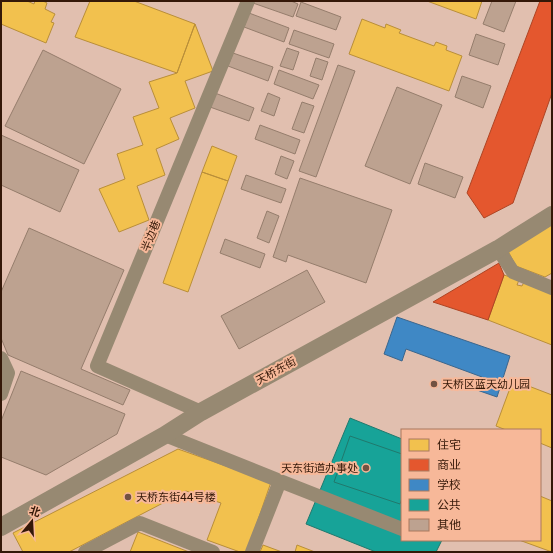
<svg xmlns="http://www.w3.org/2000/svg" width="553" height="553" viewBox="0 0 553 553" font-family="Rubik,'Noto Sans SC',sans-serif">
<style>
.homes{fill:#f2c14e;stroke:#b98e39}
.shops{fill:#e4572e;stroke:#af4423}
.schools{fill:#3f88c5;stroke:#3c668c}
.public{fill:#17a398;stroke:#20796d}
.building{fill:#bda290;stroke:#957d6c}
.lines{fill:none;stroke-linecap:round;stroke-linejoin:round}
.minor{stroke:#978972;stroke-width:14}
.tertiary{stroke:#978972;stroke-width:18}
.poi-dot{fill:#715242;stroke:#f7b899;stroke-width:1.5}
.labels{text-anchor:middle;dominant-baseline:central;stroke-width:4;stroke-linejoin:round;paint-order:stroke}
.street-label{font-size:11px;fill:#341808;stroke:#f7b899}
.poi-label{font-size:11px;fill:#341808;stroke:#f7b899;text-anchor:start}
</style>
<rect width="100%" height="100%" fill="#e1bfaf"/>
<!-- homes -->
<path class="homes" d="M1,1h26l7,3 1,-3h8l4,2 -2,6 10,5 -4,8 3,1 -8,20 -45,-19z
M90,1h44l61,23 -18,49 -102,-36z
M427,1h55l-6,18z
M362,19l23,9 1,-4 15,6 -2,3 35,13 2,-4 11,4 -1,4 16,6 -13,35 -100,-37z
M195,24l18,47 -28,10 10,27 -25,10 9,21 -23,10 9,26 -28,11 12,34 -30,12 -20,-43 26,-10 -8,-25 26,-9 -10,-28 26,-9 -10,-26 28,-9z
M212,146l25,10 -9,25 -26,-9z
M202,172l26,9 -40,111 -25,-9z
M552,224v49l-7,4 -29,-11 -8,-15z
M504,275l15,5 -2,5 5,1 2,-4 28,11v52l-64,-25z
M513,380l39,15v53l-12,-5v-13h-34l-10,-4z
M178,449l93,33 -24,70h-7l-33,-12 14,-37 -35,-12 -117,61h-46l-10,-19z
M540,496l12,5v51l-33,-12h21z
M138,532l51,20h-59z
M263,545l19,7h-22z
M297,545l18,7h-20z"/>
<!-- shops -->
<path class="shops" d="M540,1h12v92l-39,110 -29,15 -17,-25z
M499,263l5,12 -16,45 -55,-18z"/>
<!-- schools -->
<path class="schools" d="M397,317l113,39 -13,41 -20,-7 5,-13 -76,-28 -4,12 -18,-7z"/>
<!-- public -->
<path class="public" d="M350,418l52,21v101h40l-6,12h-60l-70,-28z
M350,436l52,18v44l-2,6 -66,-22z"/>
<!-- building -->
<path class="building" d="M254,1h37l7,3 -5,13 -40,-14z
M492,1h24l-12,31 -21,-8z
M301,2l40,15 -5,13 -40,-14z
M249,13l40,15 -5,14 -40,-15z
M294,30l40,14 -5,14 -40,-14z
M476,34l29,10 -7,21 -29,-10z
M287,48l12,4 -6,18 -13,-4z
M43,50l78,39 -37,75 -79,-38z
M233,53l40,14 -5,14 -40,-15z
M316,58l12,4 -6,18 -12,-4z
M338,65l17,6 -39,106 -17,-6z
M279,70l40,15 -6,14 -39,-15z
M462,76l29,10 -8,22 -28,-11z
M397,87l45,18 -32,79 -45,-18z
M215,93l39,15 -5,13 -39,-14z
M268,93l12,5 -6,18 -13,-5z
M302,102l12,4 -10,27 -12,-4z
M260,125l40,15 -5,14 -40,-15z
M1,135l78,35 -19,42 -59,-27z
M281,156l13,5 -7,18 -12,-5z
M425,163l38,14 -8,21 -37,-14z
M246,175l40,14 -5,14 -40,-14z
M300,178l92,32 -26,73 -78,-28 -2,7 -13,-5z
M267,211l12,5 -10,27 -12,-5z
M29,228l95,42 -43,99 49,21 -7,15 -115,-50 -7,-17v-46z
M225,239l40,15 -5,14 -40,-15z
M307,270l18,32 -86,47 -18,-33z
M21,371l104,43 -8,20 -71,41 -45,-18v-36z"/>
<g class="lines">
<!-- minor -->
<path class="minor" d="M498,249l15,23 39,16
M1,358l7,15 -7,21
M201,412l-104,-46 151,-365
M165,435l115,46 -28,71
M280,481l122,48
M85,552l55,-29 73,29"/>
<!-- tertiary -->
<path class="tertiary" d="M1,527l164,-92 36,-23 297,-163 54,-34"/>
</g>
<!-- markers -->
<g class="poi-dot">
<circle cx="434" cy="384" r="4"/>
<circle cx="366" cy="468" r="4"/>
<circle cx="128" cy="497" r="4"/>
</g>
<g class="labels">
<!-- street labels -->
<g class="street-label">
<text transform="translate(151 236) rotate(-68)">半边巷</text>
<text transform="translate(276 371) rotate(-29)">天桥东街</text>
</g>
<!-- poi labels -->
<g class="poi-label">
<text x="442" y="384">天桥区蓝天幼儿园</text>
<text x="358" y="468" text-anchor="end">天东街道办事处</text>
<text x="136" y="497">天桥东街44号楼</text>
</g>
</g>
<!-- border -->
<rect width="553" height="553" fill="none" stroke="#341808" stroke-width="4"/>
<!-- legend -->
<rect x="401" y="429" width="140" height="112" fill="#f7b899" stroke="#a9785f"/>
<rect x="409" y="439" width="20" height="12" fill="#f2c14e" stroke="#a9785f"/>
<text x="437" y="449" font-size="12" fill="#341808">住宅</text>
<rect x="409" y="459" width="20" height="12" fill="#e4572e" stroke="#a9785f"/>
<text x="437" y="469" font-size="12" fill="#341808">商业</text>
<rect x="409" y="479" width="20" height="12" fill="#3f88c5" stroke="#a9785f"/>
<text x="437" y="489" font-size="12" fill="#341808">学校</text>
<rect x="409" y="499" width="20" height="12" fill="#17a398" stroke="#a9785f"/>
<text x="437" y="509" font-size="12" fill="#341808">公共</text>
<rect x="409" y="519" width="20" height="12" fill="#bda290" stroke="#a9785f"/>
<text x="437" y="529" font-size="12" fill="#341808">其他</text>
<!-- north arrow -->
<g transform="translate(32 521) rotate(18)" stroke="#f7b899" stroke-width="3" paint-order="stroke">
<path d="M0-3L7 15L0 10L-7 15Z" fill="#341808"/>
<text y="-6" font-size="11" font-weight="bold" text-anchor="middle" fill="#341808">北</text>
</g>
</svg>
